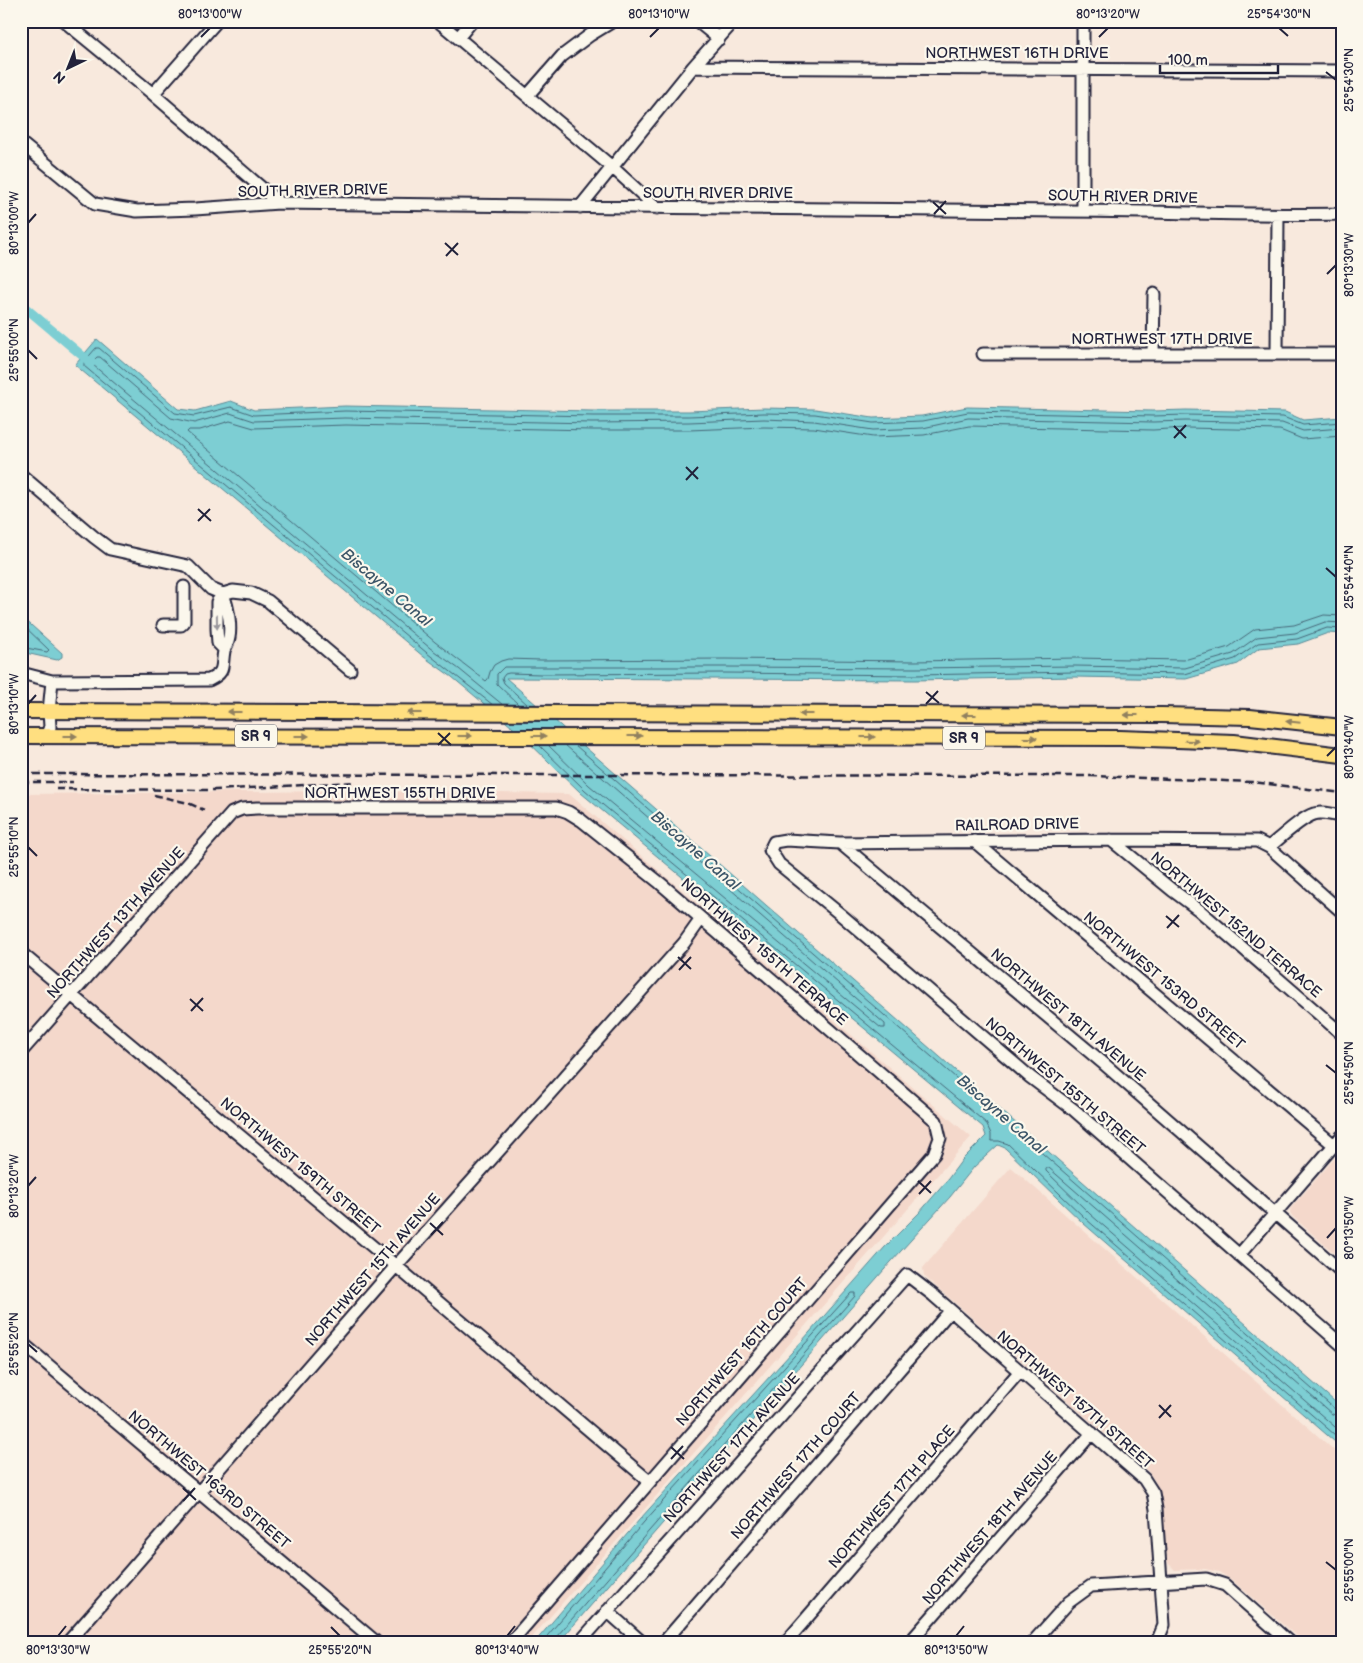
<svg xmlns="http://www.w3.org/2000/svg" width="1363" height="1663" viewBox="0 0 1363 1663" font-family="'Balsamiq Sans',sans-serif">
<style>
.built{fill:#f4d8cb}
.water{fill:#7dced3;stroke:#598996}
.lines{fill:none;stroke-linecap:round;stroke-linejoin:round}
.shore{stroke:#466778;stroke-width:1}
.canal{stroke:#7dced3;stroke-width:9}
.minor-casing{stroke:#22223b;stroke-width:15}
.major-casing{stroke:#22223b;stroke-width:18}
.minor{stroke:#fbf7ec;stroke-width:11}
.major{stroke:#ffdf80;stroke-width:14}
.rail{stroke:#22223b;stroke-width:2.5;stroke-dasharray:8 4;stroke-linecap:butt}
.oneway{fill:#99979c}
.oneway2{fill:#90805e}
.ticks{fill:none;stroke:#22223b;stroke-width:2}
.labels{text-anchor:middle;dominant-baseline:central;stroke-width:4.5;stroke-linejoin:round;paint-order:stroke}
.shield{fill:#fbf7ec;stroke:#636270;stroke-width:1}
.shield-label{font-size:14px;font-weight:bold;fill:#22223b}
.street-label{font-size:15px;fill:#22223b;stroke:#fbf7ec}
.water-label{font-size:16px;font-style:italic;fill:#3d5669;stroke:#fbf7ec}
.neatline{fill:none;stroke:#22223b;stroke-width:2}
.ticks-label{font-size:12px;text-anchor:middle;fill:#22223b}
</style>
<rect width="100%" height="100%" fill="#f8e9dd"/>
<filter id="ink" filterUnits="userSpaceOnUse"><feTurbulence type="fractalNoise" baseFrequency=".02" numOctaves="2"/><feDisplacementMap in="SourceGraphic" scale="10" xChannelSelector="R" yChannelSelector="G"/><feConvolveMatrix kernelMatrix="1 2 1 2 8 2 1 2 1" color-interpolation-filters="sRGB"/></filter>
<g filter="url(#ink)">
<!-- built -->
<path class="built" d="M344,791l225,3 402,343 -443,505h-507v-848z
M1342,1150v110l-50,-44 -2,-4 1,-4z
M1011,1167l331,290v185h-39l-71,-62 -13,-8 -14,-3 -30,1 -7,-7 -8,-71 -5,-11 -7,-10 -224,-195 -1,-8z"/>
<!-- water -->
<path class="water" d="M97,339l81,70 17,2 36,-10 23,9 91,-4 248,5h96l75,-3 51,1 58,9 49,-2 45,-9 186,4 33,-1 99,2 18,8 39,-3v217l-14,-1 -30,11 -39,4 -21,16 -52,15 -111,-2 -160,3 -409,-2 836,730v40l-259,-225 -78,-75 -7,-3 -24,22 -24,30 -59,65 -332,380h-24l105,-123 162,-178 83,-94 34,-34 26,-30 17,-23 24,-24 -3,-9 -402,-334 -63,-61 -66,-55 -28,-20 -349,-292z
M21,616l41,37v4l-5,3 -36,-8z"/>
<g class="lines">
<!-- shore -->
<path class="shore" d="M1342,436l-40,3 -22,-9 -94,-2 -33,2 -184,-4 -45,9 -51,2 -59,-9 -50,-1 -75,3h-97l-246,-5 -92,3 -24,-7 -30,9h-11l-2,2 248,210 51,39 2,-2 2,-7 4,-7 7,-4 7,-2 33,1 184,-1 190,2 160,-3 109,2 45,-13 26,-18 39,-4 30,-10 18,1
M21,623l28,27 -2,2 -26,-5
M493,705l-66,-52 -343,-287v-4l12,-14h3l76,65 19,3 37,-9 23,8 91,-4 248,5h96l75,-3 51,1 58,9 50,-2 45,-9 185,4 33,-1 97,2 20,8 39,-3
M503,705l-44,-36 -29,-21 -337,-283v-4l4,-4h3l71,61 23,5 36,-10 24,8 91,-3 247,5 97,-1 75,-3 50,2 59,9 50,-2 45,-10 185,4 33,-1 96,2 21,8 39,-3
M519,705l-22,-21v-10l7,-7h221l190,1 160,-2 110,2 48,-14 24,-17 38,-4 30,-11 17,1
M528,705l-24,-22 -2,-5 3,-4 4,-1 32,1 184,-1 190,2 160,-3 110,2 50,-15 23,-16 39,-4 30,-11 15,1
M539,745l46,45 401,333 5,11v7h8l9,3 78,75 256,222
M548,745l41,40 292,243h4v-4l-320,-279
M575,745l761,665 6,1
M1342,1417l-10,-3 -283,-246h-3v3l44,43 252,219
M542,1642l102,-120 207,-229h4v3l-298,340 -1,6"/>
<!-- canal -->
<path class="canal" d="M21,304l70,59"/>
<defs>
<path id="minor" d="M64,21l89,73 126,109
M438,21l174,146 45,41
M697,21l22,18
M1083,21v190
M458,38l14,-17
M693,67l649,4
M153,94l64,-73
M528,95l34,-39 28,-21 23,-14
M21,143l74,61 42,7 58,-2 84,-6c262,3 523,6 785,8 93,0 185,5 278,3
M580,207l113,-140 41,-46
M1277,353l1,-138
M983,354h359
M1153,354l1,-60
M21,475l73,62 16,12 78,17 23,23 12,5 10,-3 18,2 17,8 82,69
M223,594l-6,8v27l1,14 6,6
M163,625h18l3,-3v-35
M21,673l31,8 157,-1c17,-8 12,-13 15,-29 0,-2 2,-4 3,-7 6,-13 1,-37 -4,-50
M46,736l4,-9 -1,-16 3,-30
M1111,840l61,50 27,20 143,124
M974,841l360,304
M840,843l263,220 239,209
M1269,847c11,-9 32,-29 45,-33 8,-3 20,1 28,3
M1342,912l-73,-65 -12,-6 -146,-1 -271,3 -54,-3 -12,2 -4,8 9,14 61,50 190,163 44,33 268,235
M21,953l375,313 253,215
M21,1052l211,-239 10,-4 15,-1h299l12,4 13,8 79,63 276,238 4,17 -6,16 -423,488
M1239,1255l103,-119
M21,1342l355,300
M607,1611l35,31
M68,1642l328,-376 288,-323 17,-24
M580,1642l327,-367 26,20 211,184 9,14 3,16 8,116 -7,17
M664,1642l286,-331
M786,1642l234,-271
M910,1642l182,-209
M1033,1642l36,-40 22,-16 115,-7 19,6 64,57"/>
<path id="major" d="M21,711l1141,4 88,2 92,10
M21,736l1099,2 114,4 108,13"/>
</defs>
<!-- minor casing -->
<use href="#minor" class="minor-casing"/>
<!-- major casing -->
<use href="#major" class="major-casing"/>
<!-- minor -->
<use href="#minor" class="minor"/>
<!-- major -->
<use href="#major" class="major"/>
<!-- rail -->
<path class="rail" d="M21,774l1071,2 160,6 90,11
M21,782h52
M56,789l159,1 140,-8
M154,795l34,8 16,7"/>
</g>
<!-- one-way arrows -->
<defs><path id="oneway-solid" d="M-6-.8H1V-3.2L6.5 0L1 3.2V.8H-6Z" transform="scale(1.25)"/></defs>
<use class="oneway" href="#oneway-solid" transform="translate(217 622) rotate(89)"/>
<g class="oneway2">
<use href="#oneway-solid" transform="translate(234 712) rotate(-180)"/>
<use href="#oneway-solid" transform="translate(414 713) rotate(-180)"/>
<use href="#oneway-solid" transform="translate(806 714) rotate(-180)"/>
<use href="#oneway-solid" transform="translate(969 715) rotate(-180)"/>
<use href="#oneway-solid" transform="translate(1131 715) rotate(-180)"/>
<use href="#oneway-solid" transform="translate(1293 722) rotate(-174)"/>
<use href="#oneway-solid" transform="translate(70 736)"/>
<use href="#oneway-solid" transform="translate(302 736)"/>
<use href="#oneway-solid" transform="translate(465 736)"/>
<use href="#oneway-solid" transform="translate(539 736)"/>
<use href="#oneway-solid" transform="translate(635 736)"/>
<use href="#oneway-solid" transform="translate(868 737)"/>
<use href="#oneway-solid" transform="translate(1030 738)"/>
<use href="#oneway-solid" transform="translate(1192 741) rotate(2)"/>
</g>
</g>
<!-- ticks -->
<path class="ticks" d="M1279,28l9,8M201,37l9,-9M650,37l9,-9M1099,37l9,-9M1326,72l10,8M933,202l13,12M934,214l12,-13M28,223l8,-9M445,243l13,12M446,256l12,-13M1327,274l9,-9M28,350l9,9M1174,426l12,12M1174,438l12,-13M686,467l12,12M686,480l12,-13M198,509l13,12M198,521l12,-12M1326,568l10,9M926,692l13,11M28,704l8,-9M926,704l12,-13M438,733l13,12M438,745l12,-12M1327,756l9,-9M28,847l9,9M1166,916l13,11M1167,928l12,-13M678,957l13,12M679,970l12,-13M190,999l13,12M191,1011l12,-13M1326,1065l10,8M918,1181l13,12M28,1186l8,-9M919,1194l12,-13M430,1223l13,12M431,1235l12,-13M1327,1238l9,-10M28,1344l9,8M1159,1405l12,12M1159,1418l12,-13M671,1447l13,12M671,1459l12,-13M183,1488l13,12M183,1501l12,-13M1326,1562l10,8M331,1627l9,9M58,1636l8,-10M507,1636l8,-10M956,1636l8,-10"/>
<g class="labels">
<!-- shield labels -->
<g class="shield">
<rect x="235" y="724.5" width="42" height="23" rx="4"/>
<rect x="943" y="726.5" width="42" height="23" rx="4"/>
</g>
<g class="shield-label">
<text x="256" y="736">SR 9</text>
<text x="964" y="738">SR 9</text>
</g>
<!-- street labels -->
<g class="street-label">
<text x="1017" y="53">NORTHWEST 16TH DRIVE</text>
<text transform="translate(313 191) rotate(-1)">SOUTH RIVER DRIVE</text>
<text x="718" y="193">SOUTH RIVER DRIVE</text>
<text transform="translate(1123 197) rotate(1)">SOUTH RIVER DRIVE</text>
<text x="1162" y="339">NORTHWEST 17TH DRIVE</text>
<text x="400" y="793">NORTHWEST 155TH DRIVE</text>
<text transform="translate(1017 825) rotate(-1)">RAILROAD DRIVE</text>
<text transform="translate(116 923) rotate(-48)">NORTHWEST 13TH AVENUE</text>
<text transform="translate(1236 925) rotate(40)">NORTHWEST 152ND TERRACE</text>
<text transform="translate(764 952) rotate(41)">NORTHWEST 155TH TERRACE</text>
<text transform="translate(1164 981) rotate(40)">NORTHWEST 153RD STREET</text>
<text transform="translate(1068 1015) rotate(40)">NORTHWEST 18TH AVENUE</text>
<text transform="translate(1065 1086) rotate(40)">NORTHWEST 155TH STREET</text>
<text transform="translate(300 1166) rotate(40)">NORTHWEST 159TH STREET</text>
<text transform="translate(373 1270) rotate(-49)">NORTHWEST 15TH AVENUE</text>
<text transform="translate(742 1352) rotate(-49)">NORTHWEST 16TH COURT</text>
<text transform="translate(1075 1400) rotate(41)">NORTHWEST 157TH STREET</text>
<text transform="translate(732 1448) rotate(-48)">NORTHWEST 17TH AVENUE</text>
<text transform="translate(796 1466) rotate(-49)">NORTHWEST 17TH COURT</text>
<text transform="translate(209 1480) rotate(40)">NORTHWEST 163RD STREET</text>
<text transform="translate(892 1497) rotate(-49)">NORTHWEST 17TH PLACE</text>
<text transform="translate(990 1528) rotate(-49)">NORTHWEST 18TH AVENUE</text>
</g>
<!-- water labels -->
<g class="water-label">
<text transform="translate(386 588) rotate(40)">Biscayne Canal</text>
<text transform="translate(695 851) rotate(41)">Biscayne Canal</text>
<text transform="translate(1001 1115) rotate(41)">Biscayne Canal</text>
</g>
</g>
<!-- margin -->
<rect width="1363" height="1663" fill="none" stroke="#fbf7ec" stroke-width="55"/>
<!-- north arrow -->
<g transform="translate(68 68) rotate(223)" stroke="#fbf7ec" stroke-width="4" paint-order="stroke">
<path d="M0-4L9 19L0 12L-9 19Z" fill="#22223b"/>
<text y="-8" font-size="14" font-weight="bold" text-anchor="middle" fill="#22223b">N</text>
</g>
<!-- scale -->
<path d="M1160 65v8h118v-8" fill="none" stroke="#22223b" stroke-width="2.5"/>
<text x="1168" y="65" font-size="15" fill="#22223b" stroke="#fbf7ec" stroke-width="4" paint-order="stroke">100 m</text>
<rect x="28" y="28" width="1308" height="1608" class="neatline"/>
<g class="ticks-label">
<text x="210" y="18">80°13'00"W</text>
<text x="659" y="18">80°13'10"W</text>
<text x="1108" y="18">80°13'20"W</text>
<text x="1279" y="18">25°54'30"N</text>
<text transform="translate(1349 80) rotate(-90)" y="4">25°54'30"N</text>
<text transform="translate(14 223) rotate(-90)" y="4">80°13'00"W</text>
<text transform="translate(1349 265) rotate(-90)" y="4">80°13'30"W</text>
<text transform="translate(14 350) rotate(-90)" y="4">25°55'00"N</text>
<text transform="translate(1349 577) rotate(-90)" y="4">25°54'40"N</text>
<text transform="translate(14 704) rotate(-90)" y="4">80°13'10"W</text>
<text transform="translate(1349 747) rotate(-90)" y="4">80°13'40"W</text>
<text transform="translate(14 847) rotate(-90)" y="4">25°55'10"N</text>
<text transform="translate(1349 1073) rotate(-90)" y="4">25°54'50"N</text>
<text transform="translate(14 1186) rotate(-90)" y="4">80°13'20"W</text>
<text transform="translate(1349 1228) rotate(-90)" y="4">80°13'50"W</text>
<text transform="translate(14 1344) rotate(-90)" y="4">25°55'20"N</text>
<text transform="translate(1349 1570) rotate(-90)" y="4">25°55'00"N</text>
<text x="58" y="1654">80°13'30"W</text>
<text x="340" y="1654">25°55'20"N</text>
<text x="507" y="1654">80°13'40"W</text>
<text x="956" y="1654">80°13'50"W</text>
</g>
</svg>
